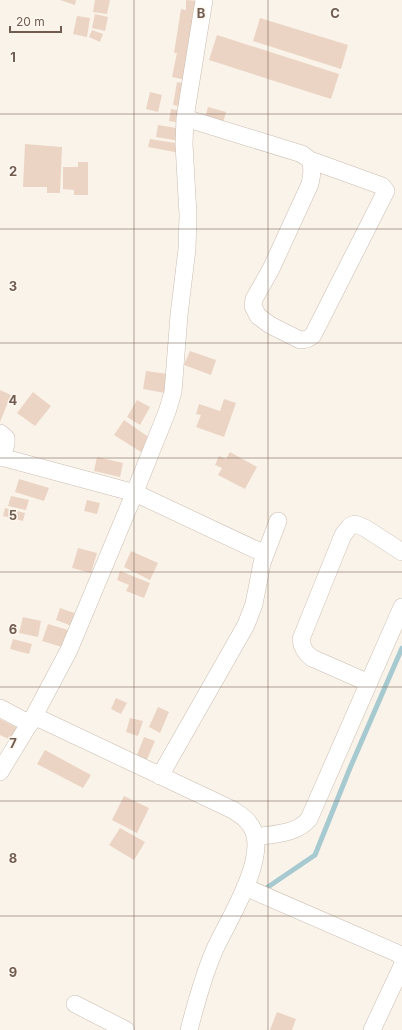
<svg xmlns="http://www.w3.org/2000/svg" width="402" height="1030" viewBox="0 0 402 1030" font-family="Inter,sans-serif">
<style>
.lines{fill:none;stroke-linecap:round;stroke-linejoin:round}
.stream{stroke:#a7cad1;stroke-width:5}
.building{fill:#ecd4c4}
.street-casing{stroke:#cabcb0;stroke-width:18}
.street{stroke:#fff;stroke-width:17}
.grid{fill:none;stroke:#715c50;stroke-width:1;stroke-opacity:0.55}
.grid-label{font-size:13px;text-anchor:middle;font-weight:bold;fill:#715c50;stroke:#fdf7ef;stroke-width:3;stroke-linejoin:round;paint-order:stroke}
</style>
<rect width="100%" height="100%" fill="#faf3e9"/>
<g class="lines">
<!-- stream -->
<path class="stream" d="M262,891l53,-36 35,-87 52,-120"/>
</g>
<!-- building -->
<path class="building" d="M60,0h16l-1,5z
M95,0h15l-3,14 -14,-2z
M186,0l13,1 -13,79 -14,-3 5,-24h-3l7,-44 5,1z
M95,14l13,3 -3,14 -13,-3z
M77,16l13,2 -3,19 -14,-3z
M260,18l88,27 -7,24 -88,-28z
M92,30l11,4 -3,8 -11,-5z
M217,35l122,39 -8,25 -122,-39z
M177,82l11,2 -4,23 -11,-2z
M150,92l12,3 -4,17 -12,-3z
M208,107l18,5 -4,15 -18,-5z
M171,109l12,2 -1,12 -13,-2z
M158,125l24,4 -2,12 -24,-4z
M150,139l32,5 -2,9 -32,-6z
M25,144l37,3 -2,46h-13v-6h-24z
M78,162h10v33h-14v-5l-11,-1v-22h15z
M190,351l26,9 -5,15 -27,-10z
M146,371l22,3 -3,19 -22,-4z
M0,390l11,5 -11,27z
M33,392l18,14 -16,20 -18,-13z
M224,399l12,4 -12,34 -28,-10 5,-12 -5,-1 3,-10 21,7z
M137,400l13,7 -10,18 -13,-8z
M124,420l26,18 -9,14 -27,-17z
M230,452l27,15 -12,22 -27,-14 4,-7 -7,-3 4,-9 7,3z
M97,457l26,6 -3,14 -26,-6z
M19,479l30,9 -5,13 -29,-9z
M11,496l18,4 -3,10 -18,-4z
M87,500l13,3 -3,11 -13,-3z
M5,508l20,5 -2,8 -20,-5z
M78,548l19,5 -6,20 -19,-5z
M131,551l27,12 -8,17 -26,-13z
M120,571l30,12 -6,15 -18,-7 3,-6 -12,-5z
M60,608l17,6 -5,12 -16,-6z
M23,617l18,4 -3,16 -19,-4z
M48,624l20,6 -6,17 -20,-6z
M13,639l19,5 -3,10 -19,-5z
M116,698l11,5 -6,11 -10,-5z
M158,707l11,5 -9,21 -11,-6z
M130,718l13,3 -5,15 -12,-4z
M0,719l20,10 -5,13 -15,-7z
M144,737l11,4 -10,23 -10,-4z
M45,750l46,25 -8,13 -46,-24z
M124,796l25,12 -12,25 -25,-13z
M120,828l25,14 -11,18 -25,-15z
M277,1012l19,7 -4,11h-22z"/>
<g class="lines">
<defs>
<path id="street" d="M185,118l117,36 8,6 72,26 4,5 -73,144c-4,4 -7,5 -13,5l-30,-15 -12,-9 -5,-10 1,-7 17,-30 39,-85c2,-8 3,-16 0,-24
M0,433l6,5c1,7 -2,14 -6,20
M1,457l134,36 130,61
M369,683l-57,-25c-7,-5 -10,-10 -11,-19l42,-104 7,-9 5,-2 10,4 37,24
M0,708l30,16
M0,772l34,-56
M160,776l86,-151 8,-21 8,-41 16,-42
M255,837c18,-3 42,-3 54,-18l93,-212
M245,887l154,67 3,5
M75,1004l51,26
M189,1030c7,-27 14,-53 25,-79 13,-29 51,-87 40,-119 -4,-11 -12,-16 -21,-22l-199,-94 35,-66 61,-146 37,-92 6,-20 6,-77 8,-66 1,-34 -4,-71 1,-26 19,-118
M372,1030l30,-64"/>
</defs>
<!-- street casing -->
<use href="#street" class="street-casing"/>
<!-- street -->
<use href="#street" class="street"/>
</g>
<!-- grid -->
<path class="grid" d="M134,0v1030M268,0v1030M0,114h402M0,229h402M0,343h402M0,458h402M0,572h402M0,687h402M0,801h402M0,916h402"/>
<g class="grid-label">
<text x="201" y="18">B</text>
<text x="335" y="18">C</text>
<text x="13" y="62">1</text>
<text x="13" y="176">2</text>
<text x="13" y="291">3</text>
<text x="13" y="405">4</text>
<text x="13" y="520">5</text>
<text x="13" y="634">6</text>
<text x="13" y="748">7</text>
<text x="13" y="863">8</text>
<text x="13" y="977">9</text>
</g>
<!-- scale -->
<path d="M10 26v6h51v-6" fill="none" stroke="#715c50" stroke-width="2"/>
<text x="16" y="26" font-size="12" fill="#715c50" stroke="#fdf7ef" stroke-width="3" paint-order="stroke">20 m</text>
</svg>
